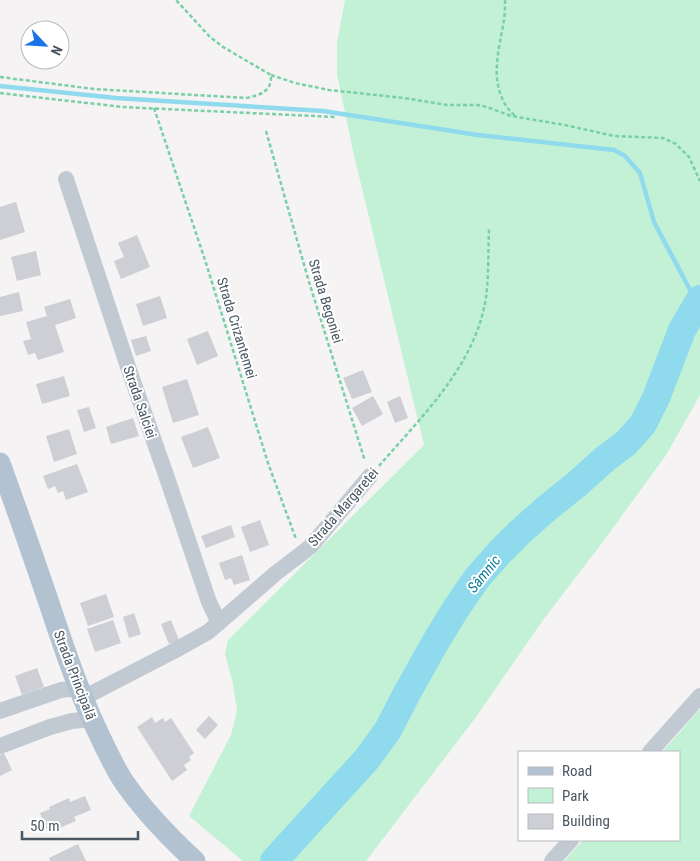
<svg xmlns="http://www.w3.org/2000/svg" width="700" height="861" viewBox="0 0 700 861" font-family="'Roboto Condensed',sans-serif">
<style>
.green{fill:#c3f1d5}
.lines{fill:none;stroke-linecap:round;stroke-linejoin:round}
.stream{stroke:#90daee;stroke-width:4.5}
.river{stroke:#90daee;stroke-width:28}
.building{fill:#cdcfd5}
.path{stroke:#7ad0a6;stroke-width:2.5;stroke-dasharray:4 2.5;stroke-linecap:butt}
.minor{stroke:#c1cad2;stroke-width:16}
.major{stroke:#b3c2d1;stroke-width:21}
.labels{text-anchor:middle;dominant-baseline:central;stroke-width:4;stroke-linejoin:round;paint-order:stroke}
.street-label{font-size:14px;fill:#4a5661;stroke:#fff}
.water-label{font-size:15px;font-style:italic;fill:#0c7c9b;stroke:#fff}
</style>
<rect width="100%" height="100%" fill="#f5f3f3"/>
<!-- green -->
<path class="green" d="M345,0h355v395l-34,60 -61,84 -62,81 -67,97 -110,144h-123l-54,-45 42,-81 6,-25 -4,-26 -8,-30 3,-14 196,-195 -71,-294 -16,-77v-31z
M700,709v152h-136l19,-21h96v-88h-17z"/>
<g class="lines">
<!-- stream -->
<path class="stream" d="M0,86l116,12 207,13 155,24 136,15 11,6 15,17 14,49 43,81"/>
<!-- river -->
<path class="river" d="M274,861l92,-101 22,-30 19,-37 28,-50 20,-33 22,-32 23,-26 20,-20 26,-23 31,-25 29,-26 20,-15 17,-19 13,-26 26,-68 18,-31"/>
</g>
<!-- building -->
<path class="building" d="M16,202l9,30 -25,8v-33z
M137,235l13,32 -29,12 -7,-18 10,-4 -6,-14z
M36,251l5,24 -24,6 -6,-24z
M19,292l4,19 -23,5v-19z
M160,296l7,22 -24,8 -7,-22z
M70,299l6,19 -21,7 9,27 -26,8 -3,-7 -7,2 -5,-14 8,-2 -5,-17 21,-6 -3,-9z
M208,331l10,25 -21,9 -10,-26z
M146,336l5,15 -15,5 -5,-16z
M363,370l9,22 -20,7 -9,-21z
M64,376l6,20 -28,8 -6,-20z
M187,379l12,36 -26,8 -11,-36z
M373,396l10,18 -21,12 -10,-18z
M400,396l8,22 -13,5 -8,-21z
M89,407l7,21 -12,4 -7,-22z
M133,418l6,18 -28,8 -5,-17z
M208,427l12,31 -27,10 -12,-31z
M69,429l8,25 -23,8 -8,-26z
M77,464l11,28 -22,8 -3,-9 -5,2 -3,-7 -7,3 -5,-13z
M260,520l9,25 -19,7 -9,-25z
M231,525l4,12 -29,11 -5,-12z
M242,555l8,25 -16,5 -3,-7 -6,2 -6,-17z
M106,594l8,23 -26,9 -8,-23z
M134,613l7,21 -12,4 -6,-21z
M113,620l8,23 -26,9 -8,-23z
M171,620l8,20 -10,4 -8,-20z
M37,668l7,19 -22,8 -7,-19z
M209,716l9,9 -13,14 -9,-9z
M152,717l3,6 8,-5 2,4 6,-4 23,35 -5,4 2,3 -7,5 3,5 -15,11 -35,-54z
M4,753l8,17 -12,6v-21z
M85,796l6,14 -17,7 2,4 -19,8 -1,-3 -9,4 -7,-17 10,-4 -1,-2 20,-9 1,4z
M78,844l8,17h-36l-1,-3z"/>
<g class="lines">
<!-- path -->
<path class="path" d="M505,0c0,7 0,13 -1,20 -4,25 -13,53 -2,78 3,8 8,13 14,19
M271,75l24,8 34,7 75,8 43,7h30l10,2 24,9 54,9 49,11 49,2 13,6 13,13 11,24
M0,77l94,12 152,9c14,-3 26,-6 25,-23l-48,-28 -13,-10 -34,-37
M0,93l122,14 213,10
M154,108l51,152 63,203 28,76
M266,131l43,151 56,179
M379,466c43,-50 97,-101 107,-169 3,-21 2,-46 3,-68"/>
<!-- minor -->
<path class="minor" d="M66,179l63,191 36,102 44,130 10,21
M83,698l91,-47 34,-19 68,-59 25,-19 10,-8 59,-70
M0,711l61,-21 18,-2
M0,746l50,-19 22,-6 20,-2
M650,752l50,-56
M552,861l19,-21"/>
<!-- major -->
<path class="major" d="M0,463c17,47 33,93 49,140 14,42 28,84 47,125 8,17 16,35 26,51 20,30 46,57 73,82"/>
</g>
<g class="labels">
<!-- street labels -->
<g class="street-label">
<text transform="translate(326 301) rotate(73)">Strada Begoniei</text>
<text transform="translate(237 328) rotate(73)">Strada Crizantemei</text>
<text transform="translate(140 402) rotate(71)">Strada Salciei</text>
<text transform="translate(343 507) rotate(-49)">Strada Margaretei</text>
<text transform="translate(75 675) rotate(69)">Strada Principală</text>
</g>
<!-- water labels -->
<g class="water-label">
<text transform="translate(484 574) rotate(-51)">Sâmnic</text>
</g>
</g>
<!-- legend -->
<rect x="518" y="751" width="162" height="90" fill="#ffffff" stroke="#b7bbc0"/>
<rect x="528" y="767" width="25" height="8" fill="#b3c2d1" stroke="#b7bbc0"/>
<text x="562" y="776" font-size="15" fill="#4a5661">Road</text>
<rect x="528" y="788" width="25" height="15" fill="#c3f1d5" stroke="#b7bbc0"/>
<text x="562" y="801" font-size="15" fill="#4a5661">Park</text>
<rect x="528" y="814" width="25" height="15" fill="#cdcfd5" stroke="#b7bbc0"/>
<text x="562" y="826" font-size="15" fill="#4a5661">Building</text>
<!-- north arrow -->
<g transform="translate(45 45) rotate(115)"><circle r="24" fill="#ffffff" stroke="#b7bbc0"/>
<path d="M0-4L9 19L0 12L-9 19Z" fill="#1a73e8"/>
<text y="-8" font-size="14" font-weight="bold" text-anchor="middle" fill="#4a5661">N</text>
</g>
<!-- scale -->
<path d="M22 831v8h116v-8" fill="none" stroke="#4a5661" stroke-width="2.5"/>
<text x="30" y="831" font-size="15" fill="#4a5661" stroke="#ffffff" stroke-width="4" paint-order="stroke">50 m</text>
</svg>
